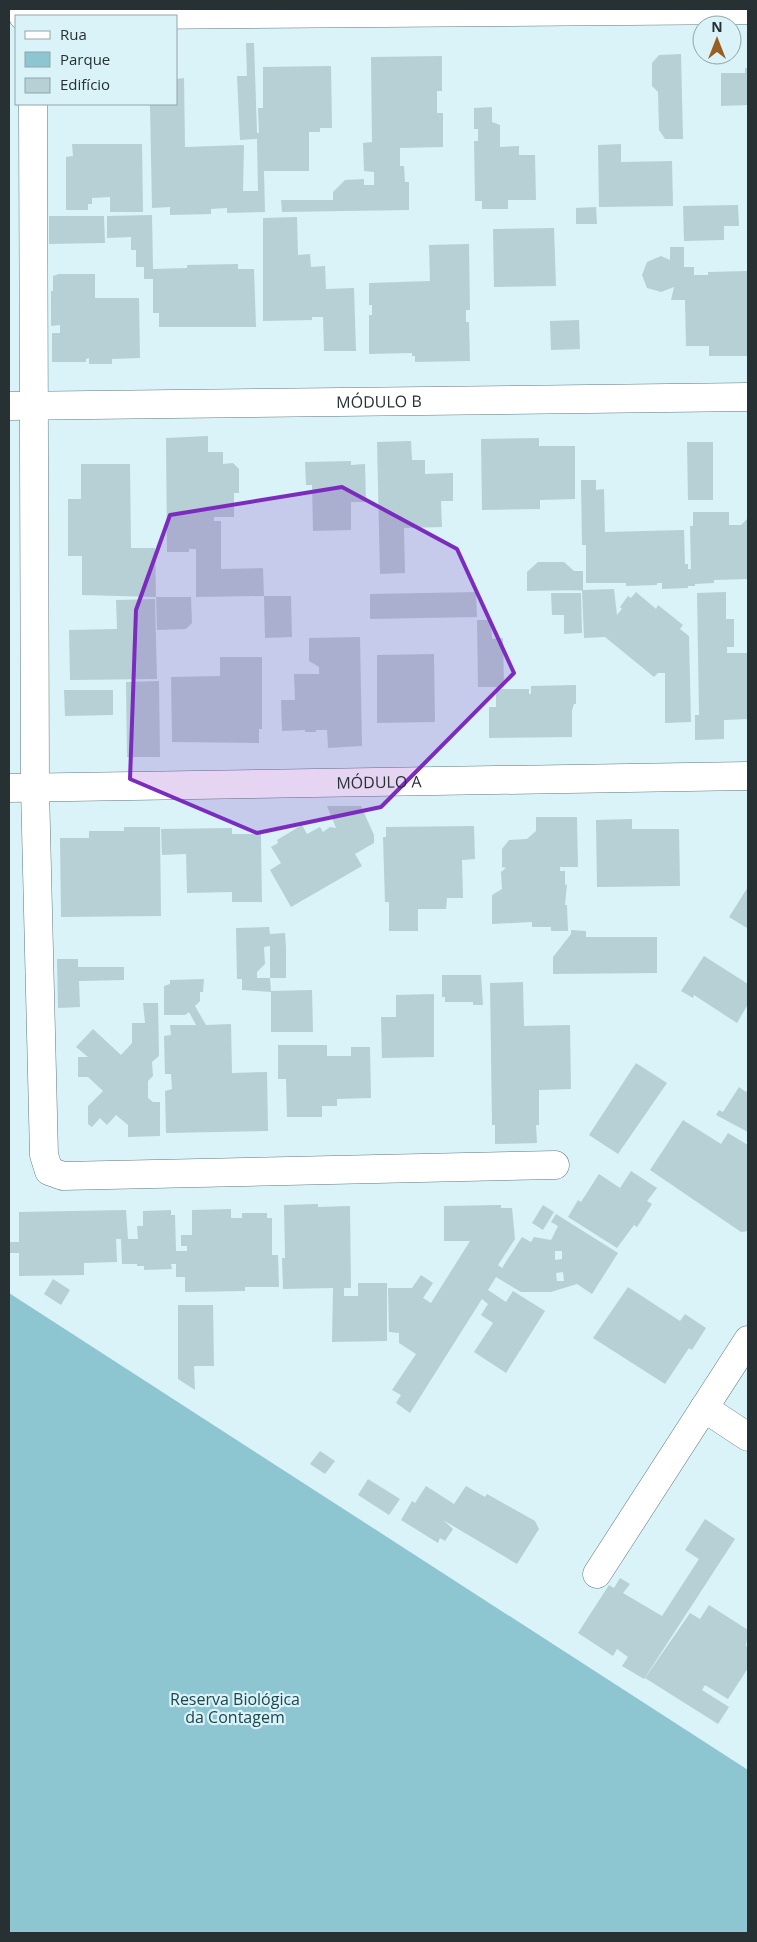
<svg xmlns="http://www.w3.org/2000/svg" width="757" height="1942" viewBox="0 0 757 1942" font-family="'Open Sans',sans-serif">
<style>
.green{fill:#8dc5d0}
.building{fill:#b6d0d5;fill-rule:evenodd}
.lines{fill:none;stroke-linecap:round;stroke-linejoin:round}
.minor-casing{stroke:#62797e;stroke-width:29}
.minor{stroke:#fff;stroke-width:28}
.marked{fill:#7b2cbf;fill-opacity:0.2;stroke:#7b2cbf;stroke-width:4;stroke-linejoin:round}
.labels{text-anchor:middle;dominant-baseline:central;stroke-width:4.5;stroke-linejoin:round;paint-order:stroke}
.street-label{font-size:16px;fill:#273133;stroke:#d9f3f8}
.park-label{font-size:16px;fill:#1e454d;stroke:#d9f3f8}
</style>
<rect width="100%" height="100%" fill="#d9f3f8"/>
<!-- green -->
<path class="green" d="M9,1293l739,477v163h-739z"/>
<!-- building -->
<path class="building" d="M246,43h8l3,90h2l-1,-25h5v-41l68,-1 1,62h-12v4h-11v39h-45l1,41 -38,1v-5l-16,1v5l-41,1v-8l-18,1 -2,-104h26v-25l8,-1 1,69 59,-2 -1,46h15l-1,-52 -17,1 -3,-64h10z
M681,54l2,85h-18l-6,-9 -1,-38 -6,-6v-23l7,-8z
M442,56v35h-5v22h6v34l-43,1v18h4l1,16h4v28l-127,2 -1,-12h52v-8l12,-12 19,-1v6h10v-13l-10,-1 -1,-28 9,-1 -1,-85z
M745,68h3v37l-27,1v-33h24z
M492,107v15l8,3v22l19,-1v9h16l1,45h-28v9h-26v-8h-7l-1,-60h4v-12h-4v-21z
M72,144h70l1,68h-33v-15l-18,1v6h-4v6h-22v-53l7,-1z
M621,144v18l51,-1 1,45 -74,1 -1,-62z
M738,205l1,21h-15v14l-40,1 -1,-35z
M596,207l1,17h-21v-16z
M152,215l1,54 34,-1v-3l51,-1v5h16l2,58h-97v-14h-6v-34h-9v-12h-8v-17h-5v-13l-24,1v-22z
M49,216h55l1,27 -56,1z
M297,217l1,38 12,-1 1,13 14,-1 1,23 28,-1 2,63h-32l-1,-34h-11v3l-49,1v-103z
M554,228l2,58 -62,1 -1,-58z
M469,244l1,66h-4v12h3l1,39 -55,1v-6h-3v-3l-43,1v-39h3v-10h-3v-22l61,-2 -1,-36z
M670,247h14v20h10v8h14v-3l40,-1v85h-39v-10h-23l-1,-46h-14l3,-13 -13,5 -14,-4 -5,-13 5,-13 14,-6 9,4z
M59,274h36v24h44l1,60 -28,1v5h-23v-6l-3,1v3h-34v-29h8v-8l-9,1v-35h2v-15z
M579,320l1,29 -29,1 -1,-29z
M208,436v16h15v12l10,-1 6,6v24h-5v24h-20v4h7v48l42,-1 1,28 -68,1v-48h-7v3h-22l-1,-114z
M539,438v8h36v53l-35,1v9l-58,1 -1,-71z
M411,441l1,19h13v14l28,-1v28h-12l1,26 -38,1 1,45 -25,1 -3,-132z
M687,442h26v58h-25z
M351,461v4l14,-1 1,38h-15v28l-38,1 -1,-46h-6l-1,-23z
M81,464h49l1,84h24l1,49h35l1,26 -6,6 -29,1 -1,-33 -74,-2v-39h-14v-57h13z
M581,480h15v10l8,-1 1,43 79,-2 1,34h3v5h3l-1,-43h3v-14h36v13h12l7,-7v61l-34,1v3l-19,1v2h-7v2l-26,1v-6h-5v2l-31,1v-3h-40v-38h-4z
M538,562h26l10,9h9v19l-56,1v-19z
M614,589l3,26 5,-6 -2,-2 8,-11 3,2 5,-6 20,17 2,-4 25,20 -3,4 9,7 2,86 -26,1v-50h-7l-4,4 -49,-40 -21,1 -2,-48z
M476,592l1,25 -107,2v-25z
M726,592v27h8v28h-7v6h21v66l-24,1v19l-29,1v-25h4l-2,-122z
M551,593h30l1,40 -18,1v-19h-12z
M264,596h27l1,41 -27,1z
M155,599l2,80 -87,1 -1,-50 48,-1 -1,-29z
M477,620h14l1,19 11,-1 1,49h-26z
M360,637l2,109 -34,2 -1,-18h-11v2h-11v-2l-23,1 -1,-31h14l-1,-26h25v-7l-10,-6v-23z
M434,654l1,68 -58,1v-68z
M220,657h42v72h-3v14l-87,-1 -1,-65 49,-1z
M159,681l1,76h-33l-1,-75z
M576,685v19h-2l-2,6v27l-83,1v-31h7v-18h33v5h2v-8z
M64,690h49v25l-48,1z
M327,806h34l13,29v8l-19,11 7,12 -71,41 -21,-37 11,-7 -10,-16 7,-4 -1,-3 25,-15 5,9 13,-7 3,5 7,-5 6,1z
M536,817h41l1,50h-18v4h5v14l2,-1 -2,21h2l1,26h-17v-4h-19v-5l-40,2v-29l10,-6 -1,-17 5,-4 -4,-1v-18l7,-9 18,-1 9,-8z
M632,819v10h47l1,57 -83,1 -1,-67z
M474,826l1,33 -13,1 1,38h-16l-1,11h-28v22h-29v-29h-4l-2,-65h3v-10z
M124,827h36l1,89 -100,1 -1,-79h29v-7h35z
M232,828v6h29l1,68h-30v-10l-45,1 -1,-39 -24,1 -1,-26z
M748,887v39l-1,2 -18,-11z
M269,927l1,7 15,-1 1,15v30h-16l1,13 41,-1 1,42h-42v-40l-29,-2v-11h-5l-1,-51zM270,946v32h-13v-6l8,-8 -1,-17z
M571,930l15,1v6h71v36l-104,1v-17l18,-23z
M704,956l44,28v20l-11,19 -43,-28 -1,3 -12,-7z
M57,959h21v8h46v13l-45,1 1,26 -22,1z
M442,975h39l2,30h-10v-3h-28v-5h-3z
M204,979l-1,13h-3v9l-5,5 11,19 25,-1 1,49 35,-1 1,59 -102,2 -1,-42 7,-2 -1,-15h-6l-1,-38 7,-1 -1,-10h26l-7,-13 -4,3h-21v-29l6,-2v-4z
M523,982l1,44 46,-1 1,64 -32,1v35h-3l1,18 -42,1v-19h-3l-2,-142z
M434,994v63l-52,1 -1,-41h15v-22z
M143,1003h15l1,53 -7,6 1,14 -5,5v17l5,4h7v34l-32,1v-12l-12,-10 -9,10 -7,-7 -8,9 -4,-3v-18l15,-15 -15,-14h-10v-20h10l-12,-10 17,-18 28,26 11,-12v-20h13z
M278,1045h49v11h24v-9h19l1,51 -34,1v7h-15v11h-35l-1,-38h-8z
M636,1063l31,20 -49,71 -29,-19z
M739,1087l7,5 2,-3v43l-32,-17 3,-5 4,2z
M683,1120l38,24 7,-11 20,12v86l-7,1 -91,-62z
M631,1171l26,17 -10,13 5,3 -15,23 -3,-2 -17,23 -49,-31 10,-17 3,2 18,-28 21,14z
M318,1204v3l32,-1 1,82h-7v8h14v-13h29v58l-55,1 1,-54 -50,1 -1,-31h3l-1,-53z
M501,1205v3h11l3,31 -17,26 4,3 20,-31 9,5 3,-5 17,3 7,-14 -7,-4 5,-8 62,39 -26,41 -15,-10 -26,8h-30l-25,-15 -8,13 18,12 7,-11 32,20 -39,62 -32,-21 19,-29 -12,-8 7,-11 -6,-5 -72,114 -14,-10 5,-8 -9,-5 24,-36 -17,-11v-10l-10,-1 -1,-44h24l9,-13 12,8 -10,15 8,5 39,-62h-26v-35zM555,1251h7v8l-7,1zM563,1272l1,9h-7l-1,-8z
M543,1205l11,7 -11,18 -11,-7z
M231,1209v9h11v-5h25v5h5v37h6l1,32h-34v4l-60,1v-15h-9v-13h-5l1,5 -28,1v-4h-7v-2h-15l-1,-25h-5l1,23 -33,1v12l-65,1v-23h-10v-11h10v-30l107,-2 2,29h10l-1,-13h6v-15l28,-1v5h4l1,36h11v-5h-6v-11h11v-25z
M53,1279l17,11 -9,15 -17,-11z
M628,1287l52,34 5,-7 21,14 -14,22 -3,-2 -24,36 -72,-46z
M178,1305h35l1,61h-20l1,24 -17,-11z
M320,1451l15,10 -10,13 -15,-10z
M368,1479l32,20 -11,16 -31,-20z
M426,1486l28,18 12,-18 19,11 2,-3 48,27 4,8 -22,35 -74,-44 10,9 -8,12 -5,-3 -2,5 -37,-23 11,-19 3,2z
M705,1519l30,20 -91,140 -22,-13 6,-9 -11,-8 -4,7 -35,-23 31,-48 5,3 6,-10 10,6 -7,9 39,23 37,-57 -14,-9z
M709,1605l39,25 -2,16 2,1v21l-20,31 -23,-14 -3,5 27,17 -11,17 -73,-46 45,-65 10,6z"/>
<g class="lines">
<defs>
<g id="minor">
<path d="M23,16l725,-6"/>
<path d="M33,104l2,684 9,367 5,16 14,5 492,-11"/>
<path id="s1" d="M9,406l739,-9"/>
<path id="s2" d="M9,788l739,-12"/>
<path d="M704,1408l44,29"/>
<path d="M597,1574l151,-234"/>
</g>
</defs>
<!-- minor casing -->
<use href="#minor" class="minor-casing"/>
<!-- minor -->
<use href="#minor" class="minor"/>
</g>
<!-- marked area -->
<path class="marked" d="M342,487l115,62 57,124 -133,134 -124,26 -127,-54 6,-169 34,-95z"/>
<g class="labels">
<!-- street labels -->
<g class="street-label">
<text stroke="none"><textPath href="#s1" startOffset="370">MÓDULO B</textPath></text>
<text stroke="none"><textPath href="#s2" startOffset="370">MÓDULO A</textPath></text>
</g>
<!-- park labels -->
<g class="park-label">
<text x="235" y="1699">Reserva Biológica<tspan x="235" dy="18">da Contagem</tspan></text>
</g>
</g>
<!-- border -->
<rect width="757" height="1942" fill="none" stroke="#273133" stroke-width="20"/>
<!-- legend -->
<rect x="15" y="15" width="162" height="90" fill="#d9f3f8" stroke="#92a5a9"/>
<rect x="25" y="31" width="25" height="8" fill="#ffffff" stroke="#92a5a9"/>
<text x="60" y="40" font-size="15" fill="#273133">Rua</text>
<rect x="25" y="52" width="25" height="15" fill="#8dc5d0" stroke="#92a5a9"/>
<text x="60" y="65" font-size="15" fill="#273133">Parque</text>
<rect x="25" y="78" width="25" height="15" fill="#b6d0d5" stroke="#92a5a9"/>
<text x="60" y="90" font-size="15" fill="#273133">Edifício</text>
<!-- north arrow -->
<g transform="translate(717 40)"><circle r="24" fill="#d9f3f8" stroke="#92a5a9"/>
<path d="M0-4L9 19L0 12L-9 19Z" fill="#9b5e21"/>
<text y="-8" font-size="14" font-weight="bold" text-anchor="middle" fill="#273133">N</text>
</g>
</svg>
